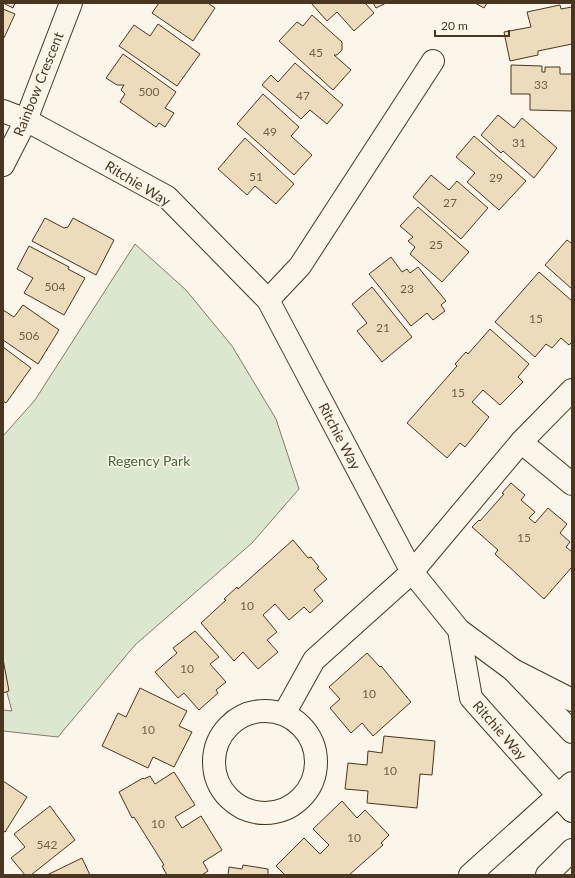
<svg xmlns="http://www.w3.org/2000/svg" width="575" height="878" viewBox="0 0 575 878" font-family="Lato,sans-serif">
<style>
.green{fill:#dce7d0;stroke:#887966}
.building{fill:#ecdcbc;stroke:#4a3520}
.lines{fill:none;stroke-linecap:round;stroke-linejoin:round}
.minor-casing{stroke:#4a3520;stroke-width:24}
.major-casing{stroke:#4a3520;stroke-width:24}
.minor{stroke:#fbf6e9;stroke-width:22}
.major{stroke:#fbf6e9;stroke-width:22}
.labels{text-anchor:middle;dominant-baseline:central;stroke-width:3;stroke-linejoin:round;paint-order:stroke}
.number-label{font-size:12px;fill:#725f47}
.street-label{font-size:14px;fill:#4a3520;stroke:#fbf6e9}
.park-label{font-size:14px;fill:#436837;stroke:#fbf6e9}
</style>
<rect width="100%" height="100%" fill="#fbf6e9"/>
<!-- green -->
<path class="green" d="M135,244l51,46 46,56 44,73 23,70 -47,54 -117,102 -77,92 -55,-6v-21l9,1 -9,-33v-242l32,-36z"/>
<!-- building -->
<path class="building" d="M3,3h12l-2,5z
M159,3h49l7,5 -22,33 -41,-28z
M311,3h54l9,10 -20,18 -17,-19 -10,9z
M373,3h13l-10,5z
M475,3h12l-3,5z
M560,5l1,4 11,-2v37l-34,7v4l-28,6 -6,-29 27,-5 -4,-15z
M3,9l12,5 -11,24h-1z
M312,15l30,27v8l-5,5h-3l17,15 -18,20 -54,-49 18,-19 6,4z
M158,24l42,30 -23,32 -58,-40 15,-21 16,11z
M123,54l53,38 -11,16 9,5 -9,14 -6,-4 -3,4 -36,-25 5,-8 -4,-4 3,-5h-7l-11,-7z
M295,63l48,42 -16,19 -17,-14 -9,9 -39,-34 9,-10 7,7z
M511,65l31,1v6h3v-5h15v7h12v37l-42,-1v-16h-19z
M263,94l36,33 -8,9 21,19 -18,20 -57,-51z
M498,115l16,13 8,-10 35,30 -23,30 -31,-27 -2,2 -20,-18z
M474,136l52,45 -27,29 -32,-28 8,-9 -19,-16z
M245,138l49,46 -18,20 -21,-18 -8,9 -29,-26z
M431,175l18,15 8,-9 31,27 -27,31 -48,-42z
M418,207l51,45 -27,30 -32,-28 5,-7 -7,-6 5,-4 -13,-11z
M45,218l19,10 4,-1 5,-9 41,22 -18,35 -64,-34z
M567,240l4,3 1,-2v48l-27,-24z
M29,246l40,21 -1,2 17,9 -21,37 -40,-22 9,-15 -16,-9z
M391,257l11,15 5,-3 3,4 8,-6 28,34 -5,4 4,6 -12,9 -6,-7 -16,13 -42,-52z
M539,272l33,29v41l-3,3 -8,-7 -9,10 -6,-4 -11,13 -40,-35z
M372,287l40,50 -30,25 -25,-31 10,-8 -15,-19z
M23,305l36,25 -21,34 -35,-24v-30l11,7z
M490,329l39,35 -11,13 5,5 -23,23 -17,-15 -11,12 17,15 -24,30 -5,-4 -13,15 -40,-35 50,-57 -2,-2 11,-12 2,2z
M3,347l28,21 -25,35 -3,-2z
M511,483l14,12 -4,5 14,12 -6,6 6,5 13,-15 19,16 -7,9 10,9 -4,5 6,5v15l-28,32 -49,-45 3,-4 -26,-23 7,-7 1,1 24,-27 -2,-1z
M293,540l15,18 3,-1 8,10 -2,1 10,11 -13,11 9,11 -13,12 -6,-6 -15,13 -14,-16 -12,11 14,17 -10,8 11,12 -20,17 -15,-17 -9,9 -33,-38 25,-23 -2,-1 13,-12 1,2z
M195,631l24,26 -9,7 16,18 -10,8 2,3 -19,17 -15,-17 -6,5 -23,-26 22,-19 -4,-5z
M367,653l13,14 1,-1 30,36 -38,34 -11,-13 -11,10 -21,-25 10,-9 -11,-12z
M3,659l6,32 -6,2z
M140,688l47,23 -8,15 13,6 -18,35 -21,-10 -5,11 -46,-22 16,-33 8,4z
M384,736l51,5 -3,34 -12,-1 -3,34 -50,-5 1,-12 -23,-2 3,-26 19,2 1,-14 14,2z
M174,772l21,33 -20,12 7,11 19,-12 21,34 -19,12 5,9 -6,4h-35l-5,-9 2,-1 -30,-48 -2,1 -13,-26 24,-14 1,1 6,-3 5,8z
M3,781l24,16 -22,35 -2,-1z
M342,801l15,17 8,-8 24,25 -8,8 2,2 -34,30h-64l-9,-9 28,-28 16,16 9,-9 -16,-16z
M50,806l25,34 -44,35h-6l-14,-17 14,-11 -11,-13z
M82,858l8,17h-43z
M243,865l25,4v6h-40l1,-8 13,2z"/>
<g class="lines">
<defs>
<path id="minor" d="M3,111l23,9 141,77 101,103 144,272 47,58 54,40 59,62
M3,165l23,-45 45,-117
M268,300l32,-34 133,-205
M521,442l51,42
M459,630l12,68 101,113
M214 762a51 51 0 1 1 102 0a51 51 0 1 1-102 0Z
M284,714l30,-54 98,-88 109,-130 51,-52"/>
<path id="major" d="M513,670l59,30
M470,875l102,-92
M547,875l25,-25"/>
</defs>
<!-- minor casing -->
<use href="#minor" class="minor-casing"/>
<!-- major casing -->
<use href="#major" class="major-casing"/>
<!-- minor -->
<use href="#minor" class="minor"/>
<!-- major -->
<use href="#major" class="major"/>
</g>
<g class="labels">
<!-- number labels -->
<g class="number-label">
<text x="316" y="52">45</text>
<text x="541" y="84">33</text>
<text x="149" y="91">500</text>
<text x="303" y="95">47</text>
<text x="270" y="131">49</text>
<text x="519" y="142">31</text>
<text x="256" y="176">51</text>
<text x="496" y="177">29</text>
<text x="450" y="202">27</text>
<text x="436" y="244">25</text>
<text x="55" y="286">504</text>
<text x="407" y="288">23</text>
<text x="536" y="318">15</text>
<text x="383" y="327">21</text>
<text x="29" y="335">506</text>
<text x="458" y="392">15</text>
<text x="524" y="537">15</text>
<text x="247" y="605">10</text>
<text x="187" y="668">10</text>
<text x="369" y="693">10</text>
<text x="148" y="729">10</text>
<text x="390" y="770">10</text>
<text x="158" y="823">10</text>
<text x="354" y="837">10</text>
<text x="47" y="844">542</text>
</g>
<!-- street labels -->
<g class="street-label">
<text transform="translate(38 84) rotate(-68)">Rainbow Crescent</text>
<text transform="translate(138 183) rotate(31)">Ritchie Way</text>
<text transform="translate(340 436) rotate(62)">Ritchie Way</text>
<text transform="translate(500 730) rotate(49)">Ritchie Way</text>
</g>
<!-- park labels -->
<g class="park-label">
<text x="149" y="460">Regency Park</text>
</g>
</g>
<!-- border -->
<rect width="575" height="878" fill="none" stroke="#4a3520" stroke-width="8"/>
<!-- scale -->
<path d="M435 30v6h74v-6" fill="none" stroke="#4a3520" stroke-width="2"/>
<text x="441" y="30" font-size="12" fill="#4a3520" stroke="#fbf6e9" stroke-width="3" paint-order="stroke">20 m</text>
</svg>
